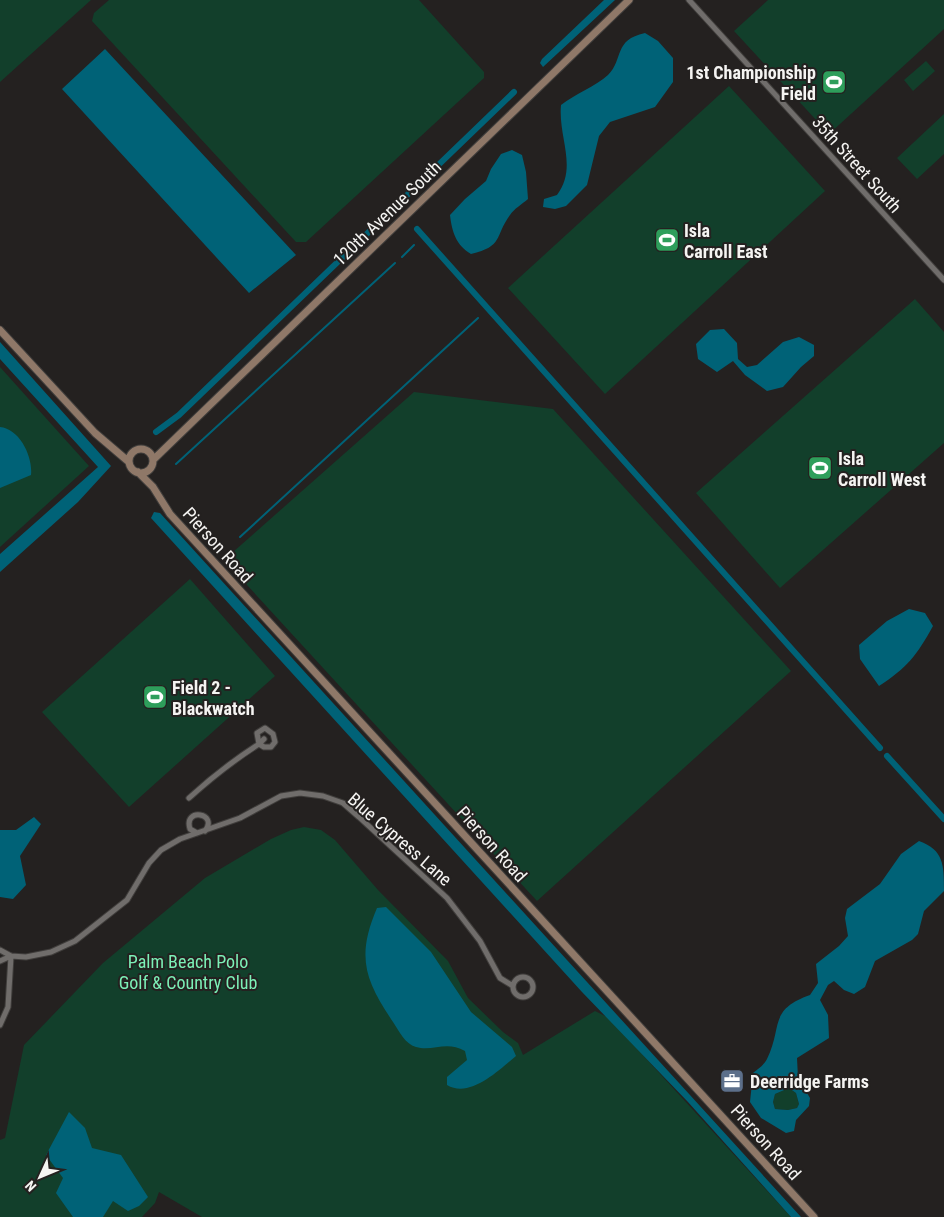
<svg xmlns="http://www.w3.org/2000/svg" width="944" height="1217" viewBox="0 0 944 1217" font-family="'Roboto Condensed',sans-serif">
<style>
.green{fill:#123f2b}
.water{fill:#006277;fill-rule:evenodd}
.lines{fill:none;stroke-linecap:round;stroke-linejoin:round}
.stream{stroke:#006277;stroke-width:2}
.canal{stroke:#006277;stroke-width:6}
.street-casing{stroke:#403e3c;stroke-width:7}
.secondary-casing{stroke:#403e3c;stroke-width:9}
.street{stroke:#706d6b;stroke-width:5}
.secondary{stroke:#8f7868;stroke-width:7}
.labels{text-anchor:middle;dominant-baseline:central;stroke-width:4;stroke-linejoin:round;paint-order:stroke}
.poi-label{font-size:18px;font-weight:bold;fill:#f5f4f2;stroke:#242120;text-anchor:start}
.street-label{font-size:18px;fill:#f5f4f2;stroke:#242120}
.park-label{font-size:18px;fill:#7cf0b7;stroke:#242120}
</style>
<rect width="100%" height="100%" fill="#242120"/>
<!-- green -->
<path class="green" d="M0,0h91l-91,82z
M109,0h310l65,72v6l-178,164h-10l-204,-221 2,-8z
M768,0h176v29l-115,105 -95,-103z
M926,61l9,10 -22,20 -9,-11z
M729,86l96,105 -220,203 -97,-106z
M944,114v40l-27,25 -20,-21z
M915,299l29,33v111l-164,145 -84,-95z
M0,367l89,99 -89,81z
M414,392l139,17 238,262 -254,230 -313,-341z
M190,579l85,97 -146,131 -87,-95z
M304,827l17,3 14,10 43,50 70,71 20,37 35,34 15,11 5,12 72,-44 14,7 182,199h-589l-43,-25 -4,11 -13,14h-142v-77l5,-2 19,-93 79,-82 102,-85 66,-39 20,-9z
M789,1088l7,5 3,11 -2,4 -9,2 -13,-1 -2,-7 2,-8z"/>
<!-- water -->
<path class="water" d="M604,0h11l-72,67 -3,-4 2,-4z
M645,33l13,8 15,17v24l-18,25 -45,15 -11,14 -12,49 -21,21 -11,3 -12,-2 1,-8 13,-4c21,-28 1,-57 4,-90 14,-11 35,-19 47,-30 16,-16 5,-35 37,-42z
M105,49l191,206 -47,38 -187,-204z
M512,150l10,5 4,17 2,27c-6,5 -14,10 -18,16 -16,22 -6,31 -39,39 -15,-9 -19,-22 -21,-39l15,-16 21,-18 5,-12 10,-15z
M724,329l13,14 1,16 9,8 10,-2 26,-23 16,-5 15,8v11l-13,11 -18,20 -16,4 -22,-16 -12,-14 -16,11 -19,-13 -2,-15 14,-14z
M0,342l111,124 -33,36 -78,70v-18l98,-87 -98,-108z
M0,427c20,2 33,30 31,48l-31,13z
M154,512l6,1 641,704h-10l-103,-115 -106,-110 -431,-474z
M909,609l16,4 8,13c-16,29 -26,42 -54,60l-19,-27 -1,-14 28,-24z
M34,817l7,7 -21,32 6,29 -13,14 -13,-2v-67h16z
M919,841c25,9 25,24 25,50l-20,20 -6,23 -6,6 -37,21 -10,26 -11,7 -10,-4 -10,-9 -6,4 -8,15 8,15 1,23 -32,20 1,20 12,20 -1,8 -13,14 -2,11 -8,2 -25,-15 -11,-16 3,-29c5,-4 11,-8 14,-14 16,-33 1,-49 43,-64l8,-12 -2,-19 23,-18 9,-10 -3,-18 2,-9 33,-25 21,-30zM789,1088l7,5 3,11 -2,4 -9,2 -13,-1 -2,-7 2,-8z
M386,907l45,45 40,60 41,35 4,9c-17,14 -46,43 -69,29v-8l20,-17 -2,-9c-19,-11 -32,1 -49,-4 -11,-3 -17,-16 -23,-25 -28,-42 -37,-65 -16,-114z
M69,1112l16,16 7,20 29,7 27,42 -9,9 -11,5 -15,-10 -10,16h-30l-17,-24 7,-15 -17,-23z"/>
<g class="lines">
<!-- stream -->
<path class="stream" d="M402,257l12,-12
M176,464l219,-201
M240,537l238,-219"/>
<!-- canal -->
<path class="canal" d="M417,229l463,519
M156,432l23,-17 335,-323
M887,756l57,63"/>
<defs>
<path id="street" d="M689,0l255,280
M189,798c22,-20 45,-38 70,-54l5,3h7l4,-5 -2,-8 -8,-6 -8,5 2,11 5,-5
M197,833l-7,-4c-7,-22 29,-16 15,2
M0,950l11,6 15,1 25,-5 24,-11 52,-41 22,-37 12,-13 19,-11 60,-21 41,-22 19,-3 23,3 20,7 16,14 88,81 33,43 20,37 13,8
M0,961l11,-5
M513 987a10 10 0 1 1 20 0a10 10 0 1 1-20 0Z
M0,1025l8,-18 3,-51"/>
<path id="secondary" d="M0,330l95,103 34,29
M129 461a12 12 0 1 1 24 0a12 12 0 1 1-24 0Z
M153,460l476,-460
M138,472l15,15 17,27 644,703"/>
</defs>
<!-- street casing -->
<use href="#street" class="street-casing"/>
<!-- secondary casing -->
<use href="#secondary" class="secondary-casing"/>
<!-- street -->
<use href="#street" class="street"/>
<!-- secondary -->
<use href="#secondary" class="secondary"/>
</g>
<!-- icons -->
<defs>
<symbol id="stadium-square" viewBox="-11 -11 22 22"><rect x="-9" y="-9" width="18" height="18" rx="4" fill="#2e9e5b" stroke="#242120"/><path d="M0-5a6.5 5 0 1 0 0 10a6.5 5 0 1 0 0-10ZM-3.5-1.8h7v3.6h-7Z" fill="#fff"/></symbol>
<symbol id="office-square" viewBox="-11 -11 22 22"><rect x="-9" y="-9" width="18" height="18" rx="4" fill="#5c6f8a" stroke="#242120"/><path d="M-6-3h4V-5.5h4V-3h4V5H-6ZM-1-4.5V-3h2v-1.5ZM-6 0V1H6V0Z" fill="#fff"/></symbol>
</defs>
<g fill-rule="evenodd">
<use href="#stadium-square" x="820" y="68" width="28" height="28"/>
<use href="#stadium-square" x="653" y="226" width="28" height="28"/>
<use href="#stadium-square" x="806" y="454" width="28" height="28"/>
<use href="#stadium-square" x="141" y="683" width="28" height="28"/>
<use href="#office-square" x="718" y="1067" width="28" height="28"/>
</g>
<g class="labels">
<!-- poi labels -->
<g class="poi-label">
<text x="816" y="72" text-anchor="end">1st Championship<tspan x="816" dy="21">Field</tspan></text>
<text x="684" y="230">Isla<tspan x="684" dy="21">Carroll East</tspan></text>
<text x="838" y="458">Isla<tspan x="838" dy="21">Carroll West</tspan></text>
<text x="172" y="687">Field 2 -<tspan x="172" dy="21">Blackwatch</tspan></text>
<text x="750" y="1081">Deerridge Farms</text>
</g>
<!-- street labels -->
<g class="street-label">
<text transform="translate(857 164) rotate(48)">35th Street South</text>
<text transform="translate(387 213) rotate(-44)">120th Avenue South</text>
<text transform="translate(218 545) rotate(48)">Pierson Road</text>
<text transform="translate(400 839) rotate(41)">Blue Cypress Lane</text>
<text transform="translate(492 844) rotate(48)">Pierson Road</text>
<text transform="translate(766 1142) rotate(48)">Pierson Road</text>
</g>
<!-- park labels -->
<g class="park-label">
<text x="188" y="961">Palm Beach Polo<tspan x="188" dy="21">Golf &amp; Country Club</tspan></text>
</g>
</g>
<!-- north arrow -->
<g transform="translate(40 1177) rotate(226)" stroke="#242120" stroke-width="4" paint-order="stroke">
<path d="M0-4L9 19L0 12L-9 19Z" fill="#f5f4f2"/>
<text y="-8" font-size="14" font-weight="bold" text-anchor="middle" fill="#f5f4f2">N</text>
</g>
</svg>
